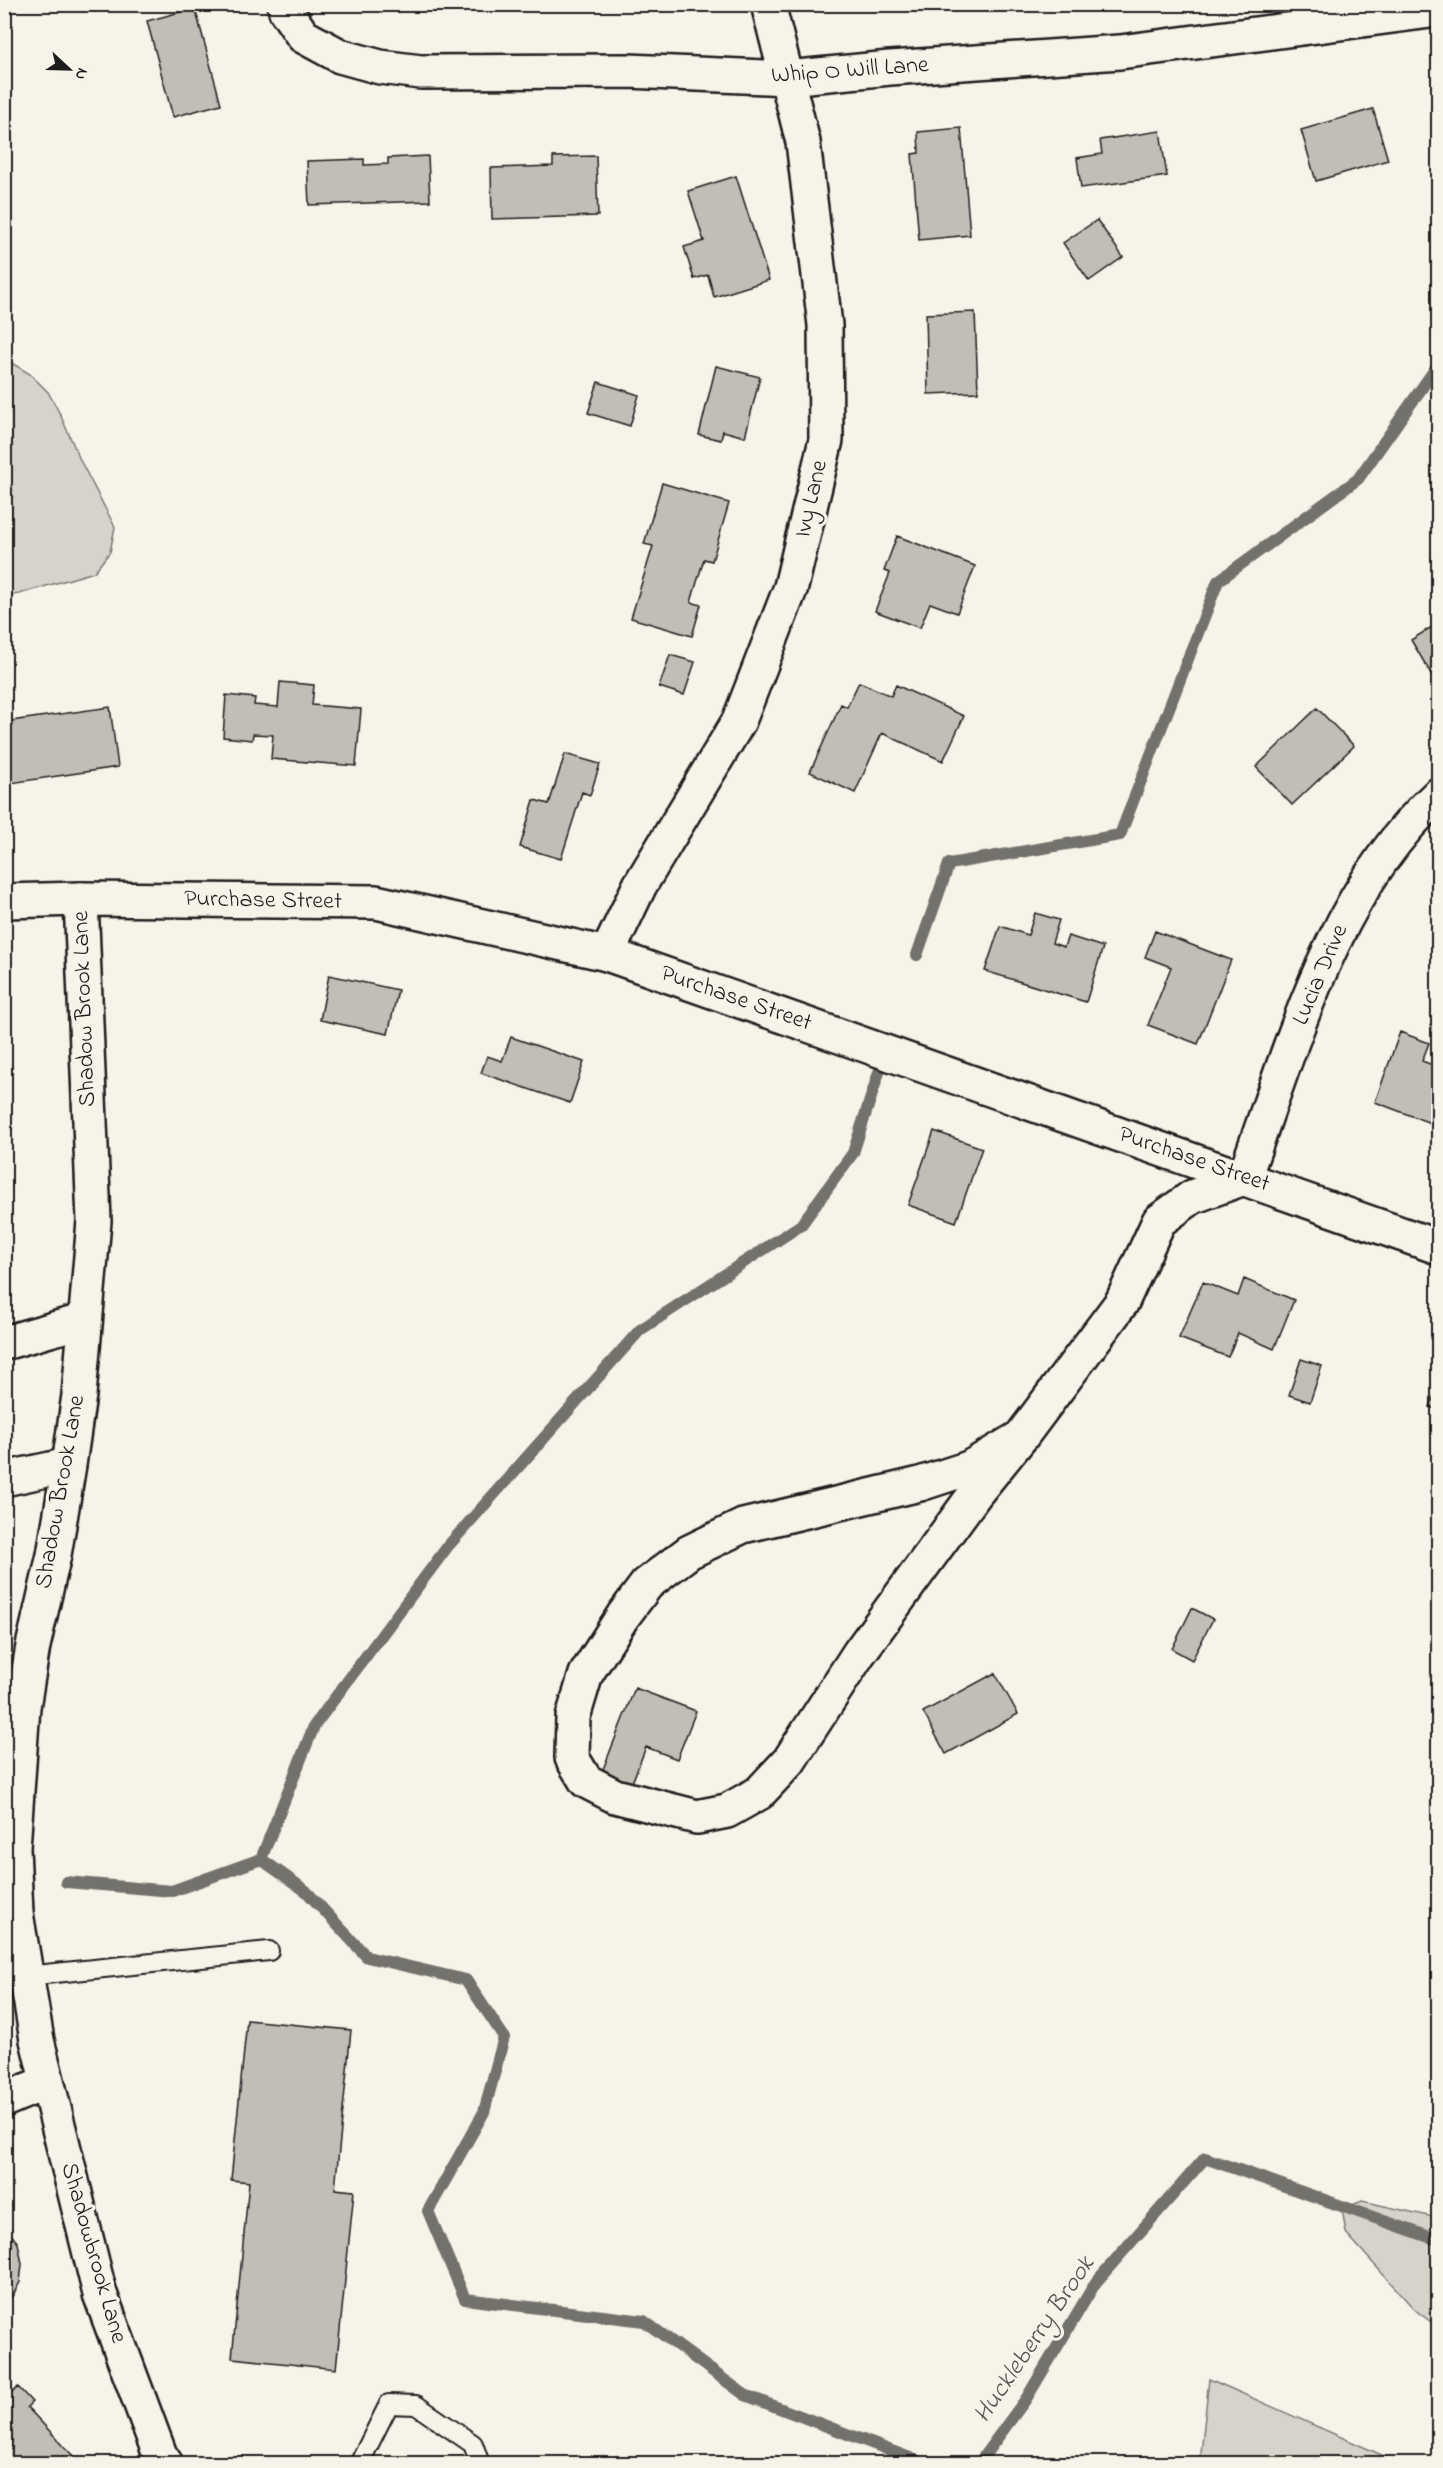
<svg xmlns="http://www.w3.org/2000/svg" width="1443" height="2468" viewBox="0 0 1443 2468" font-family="'Indie Flower',sans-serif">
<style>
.green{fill:#d7d3cb;stroke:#7a7874;stroke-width:1.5}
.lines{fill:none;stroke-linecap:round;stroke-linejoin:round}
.stream{stroke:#72716c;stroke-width:12}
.building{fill:#c0beb5;stroke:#1c1c1c;stroke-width:1.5}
.service-casing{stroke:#1c1c1c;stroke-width:22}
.minor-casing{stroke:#1c1c1c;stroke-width:38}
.secondary-casing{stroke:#1c1c1c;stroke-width:38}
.service{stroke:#f7f3e8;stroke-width:18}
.minor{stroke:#f7f3e8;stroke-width:33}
.secondary{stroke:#f7f3e8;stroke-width:33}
.labels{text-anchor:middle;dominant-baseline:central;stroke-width:6;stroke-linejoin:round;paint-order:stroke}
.street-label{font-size:24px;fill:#1c1c1c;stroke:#f7f3e8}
.water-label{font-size:26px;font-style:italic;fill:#565452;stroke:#f7f3e8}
</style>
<rect width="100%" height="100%" fill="#f7f3e8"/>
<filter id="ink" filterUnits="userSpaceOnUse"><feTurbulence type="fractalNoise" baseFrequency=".0167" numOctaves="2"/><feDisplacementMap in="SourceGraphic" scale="12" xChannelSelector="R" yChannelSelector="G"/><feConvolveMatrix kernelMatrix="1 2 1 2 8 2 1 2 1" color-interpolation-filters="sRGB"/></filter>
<g filter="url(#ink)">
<!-- green -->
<path class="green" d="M5,359l25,15 18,18 12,22 21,48 34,65 -5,25 -16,20 -75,22 -14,2z
M1362,2201l76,17v109l-23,-17 -69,-77 -4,-24z
M1209,2379l191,84h-200z"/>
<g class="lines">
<!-- stream -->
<path class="stream" d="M917,955l32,-91 171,-29 98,-254 140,-102 80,-114
M261,1859l53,-133 134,-180 192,-216 161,-105 52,-72 26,-81
M66,1882l106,9 89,-32 45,32 61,66 99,23 38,57 -20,75 -56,99 37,88 179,22 101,74 181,69
M978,2464l48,-65 70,-117 109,-124 233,82"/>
</g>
<!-- building -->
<path class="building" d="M195,8l26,96 -48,13 -26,-96z
M1373,109l15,51 -72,21 -15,-51z
M961,128l9,107 -51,5 -7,-86 7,-1 -1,-21z
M1160,131l7,45 -86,12 -4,-30 25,-4 -2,-14z
M428,156l2,45 -121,4 -2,-44 57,-2v6l24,-1v-6z
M596,156l2,60 -106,3 -1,-51 62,-2v-9z
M736,176l33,104 -55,17 -6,-22 -14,4 -10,-32 20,-6 -16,-50z
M1097,220l26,37 -34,24 -26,-38z
M975,312l3,80 -50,2 -2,-80z
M716,366l44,11 -15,60 -22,-6 -2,9 -22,-5z
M598,382l41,13 -9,31 -42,-13z
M662,483l67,20 -17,58 -8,-2 -13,43 10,3 -9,31 -61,-18 22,-72 -9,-2z
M897,536l78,30 -18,47 -27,-10 -10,25 -45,-17 15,-38 -6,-2z
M1438,623v60l-1,1 -26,-44z
M670,655l25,7 -11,33 -25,-8z
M280,682l34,3 -2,20 49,4 -5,57 -85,-7 2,-24 -20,-1 -1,6 -29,-3 3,-42 29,3 -1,7 24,2z
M859,682l32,14 5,-11 68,31 -21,45 -61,-28 -27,60 -45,-21 31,-68 6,3z
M110,707l8,60 -114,17v-62z
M1317,708l37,38 -62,59 -36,-38z
M565,754l35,10 -10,31 -8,-3 -21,67 -41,-12 14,-47 15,4z
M1035,913l24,7 -7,23 12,4 4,-11 35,11 -17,55 -101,-31 15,-45 28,9z
M1155,931l76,29 -33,84 -50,-19 23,-58 -26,-10z
M329,975l69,15 -10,44 -68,-14z
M1400,1032l29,11 -7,18 16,6v59l-63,-24z
M511,1037l73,25 -14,41 -89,-30 6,-17 15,5z
M934,1131l48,17 -26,74 -48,-17z
M1244,1279l50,21 -20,49 -36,-16 -10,24 -49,-19 24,-56 35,14z
M1301,1359l21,7 -12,36 -21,-7z
M1438,1384v26l-8,-3z
M1192,1608l21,11 -21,41 -20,-11z
M995,1673l23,41 -72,40 -23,-42z
M635,1688l61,23 -19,48 -31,-12 -18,46 -30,-11z
M247,2020l104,10 -16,159 19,2 -18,178 -104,-11 17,-176 -18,-2z
M4,2226l14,17 4,21 -2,18 -7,13 -9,9z
M4,2382l9,10 5,-5 14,15 -5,5 49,52 -5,5h-67z"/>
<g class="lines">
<defs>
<path id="service" d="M26,1976l243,-25
M359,2464l30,-60 27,1 57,39 7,20"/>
<path id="minor" d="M284,4l2,7 17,25 37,20 40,11 41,5 207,-1 159,7 103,-10 230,-16 318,-42
M81,899l13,322 -15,174 -10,70 -15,90 -21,91 -10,61 -10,141 3,65 21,127 63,254 60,161 6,9
M607,954l33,-69 99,-164 52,-134 35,-147 -1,-115 -22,-183 -35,-138
M4,1343l81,-23
M1021,1437l-46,57 -116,159 -70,108 -30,32 -32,18 -30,6 -82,-21 -29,-15 -14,-23 1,-41 13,-43 37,-58 24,-32 42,-32 54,-26 177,-42 49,-16 52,-31 101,-135 37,-81 33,-24 52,-19c48,-132 88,-286 194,-383
M4,1479l65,-14
M4,2100l43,-18"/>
<path id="secondary" d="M4,901l77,-2 295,3 231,52 831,293"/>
</defs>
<!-- service casing -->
<use href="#service" class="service-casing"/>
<!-- minor casing -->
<use href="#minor" class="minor-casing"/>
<!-- secondary casing -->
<use href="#secondary" class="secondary-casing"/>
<!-- service -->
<use href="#service" class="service"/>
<!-- minor -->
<use href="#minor" class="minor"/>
<!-- secondary -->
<use href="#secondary" class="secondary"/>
</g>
</g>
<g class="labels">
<!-- street labels -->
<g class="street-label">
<text transform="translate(850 71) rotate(-4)">Whip O Will Lane</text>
<text transform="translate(812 499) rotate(-77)">Ivy Lane</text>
<text transform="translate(263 901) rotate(1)">Purchase Street</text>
<text transform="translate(1321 975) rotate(-67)">Lucia Drive</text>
<text transform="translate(736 999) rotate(19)">Purchase Street</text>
<text transform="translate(85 1009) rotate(-92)">Shadow Brook Lane</text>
<text transform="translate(1194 1160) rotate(19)">Purchase Street</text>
<text transform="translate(61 1492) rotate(-80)">Shadow Brook Lane</text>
<text transform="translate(93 2253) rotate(74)">Shadowbrook Lane</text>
</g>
<!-- water labels -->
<g class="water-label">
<text transform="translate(1035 2340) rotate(-56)">Huckleberry Brook</text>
</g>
</g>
<!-- margin -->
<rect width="1443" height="2468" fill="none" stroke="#f7f3e8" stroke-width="24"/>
<rect x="12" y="12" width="1419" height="2444" fill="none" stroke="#1c1c1c" stroke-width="2" filter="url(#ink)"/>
<!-- north arrow -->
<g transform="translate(69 69) rotate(112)" stroke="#f7f3e8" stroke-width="4.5" paint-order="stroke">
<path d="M0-4.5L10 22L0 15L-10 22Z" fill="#1c1c1c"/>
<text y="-9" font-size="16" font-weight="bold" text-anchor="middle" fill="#1c1c1c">N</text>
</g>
</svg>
